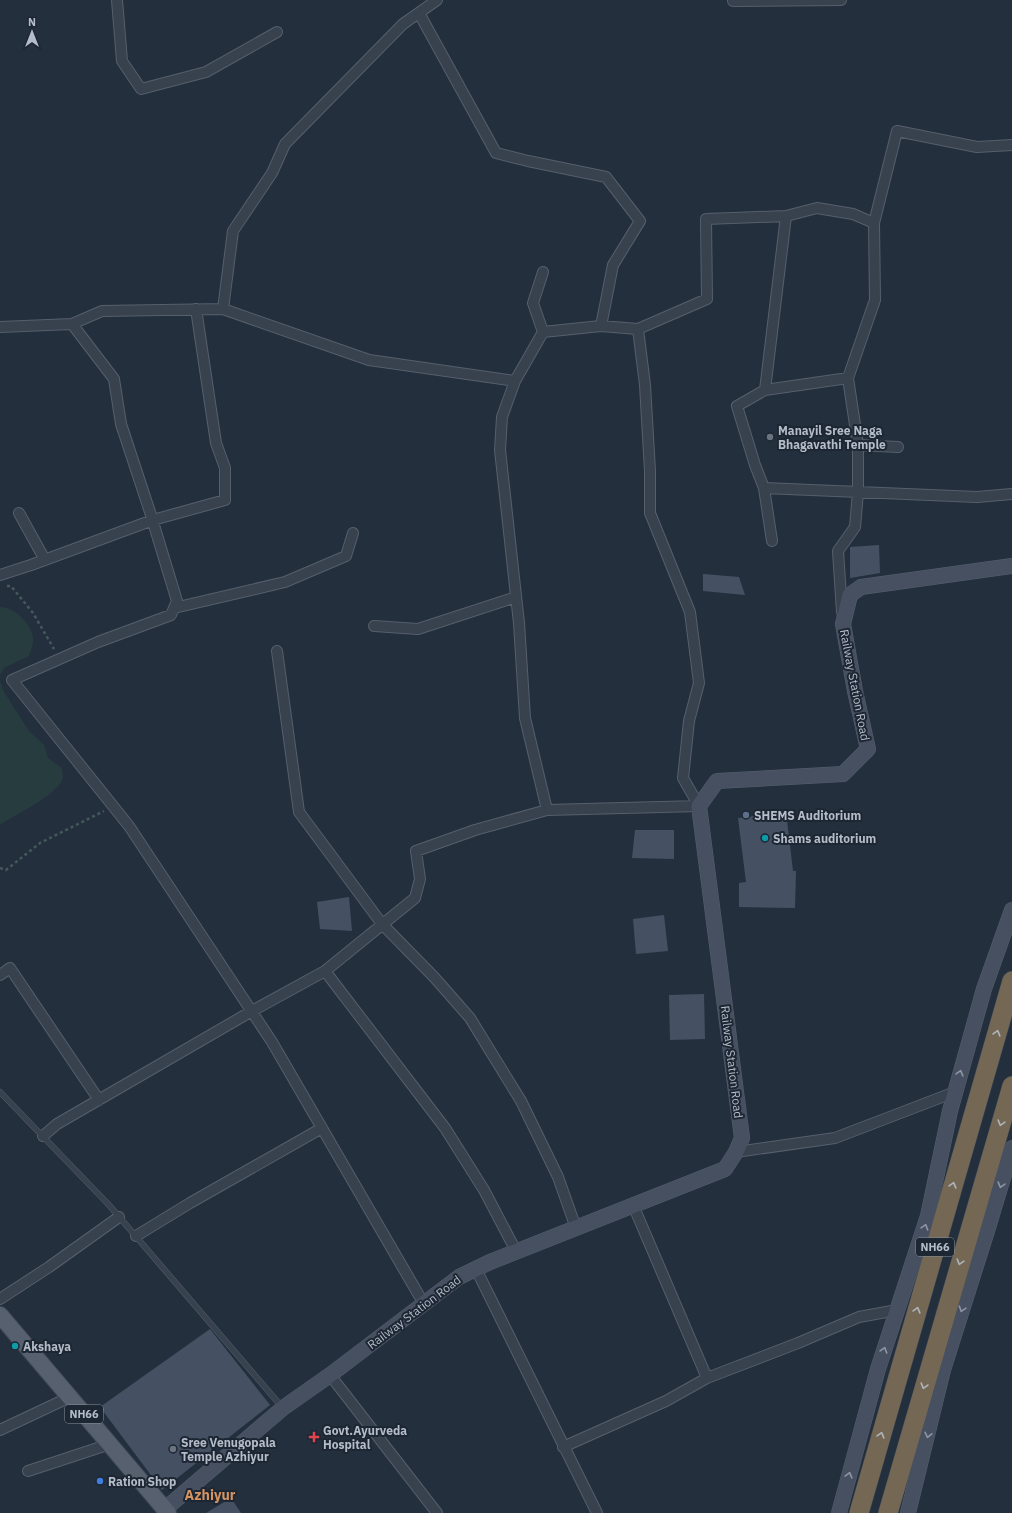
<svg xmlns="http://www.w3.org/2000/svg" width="1012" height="1513" viewBox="0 0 1012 1513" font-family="'IBM Plex Sans',sans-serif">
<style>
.green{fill:#263c3f}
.building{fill:#455162}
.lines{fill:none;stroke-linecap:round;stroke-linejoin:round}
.lane-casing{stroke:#565f6c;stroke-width:6}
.street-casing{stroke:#565f6c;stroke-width:12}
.secondary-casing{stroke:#565f6c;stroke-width:16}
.primary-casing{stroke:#414a57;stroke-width:18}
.highway-casing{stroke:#434c59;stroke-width:20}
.path{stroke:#44595c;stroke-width:2.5;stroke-dasharray:3 3;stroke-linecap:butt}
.lane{stroke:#38414e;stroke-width:5}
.street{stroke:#38414e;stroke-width:10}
.secondary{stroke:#465061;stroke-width:15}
.primary{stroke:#56606e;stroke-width:16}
.highway{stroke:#746855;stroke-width:19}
.oneway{stroke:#aeb4bd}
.oneway2{stroke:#8e96a5}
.worship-dot{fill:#6b7280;stroke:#1d2633;stroke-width:1.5}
.service-dot{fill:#5c6f8a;stroke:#1d2633;stroke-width:1.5}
.culture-dot{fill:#0f9aa8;stroke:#1d2633;stroke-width:1.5}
.health-dot{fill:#e0444e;stroke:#1d2633;stroke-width:1.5}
.shop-dot{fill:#3f7fe0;stroke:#1d2633;stroke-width:1.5}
.labels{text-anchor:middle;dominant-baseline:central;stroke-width:4;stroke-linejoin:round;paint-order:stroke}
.shield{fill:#1d2633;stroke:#878f9c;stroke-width:1}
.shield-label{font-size:11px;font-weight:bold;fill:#b4bcc9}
.poi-label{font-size:12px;font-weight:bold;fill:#b4bcc9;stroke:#1d2633;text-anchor:start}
.street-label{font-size:12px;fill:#b4bcc9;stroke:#1d2633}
.quarter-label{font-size:14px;font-weight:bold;fill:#d59563;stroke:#1d2633}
</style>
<rect width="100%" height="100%" fill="#242f3e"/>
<!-- green -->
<path class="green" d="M0,607c15,0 30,16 33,30 1,5 -2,14 -4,19l-25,12 -4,7z
M0,681l4,11 25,39 15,14 4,13 14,10c0,3 1,7 1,10 -5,17 -49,37 -63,47z"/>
<!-- building -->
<path class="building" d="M879,545l1,28 -30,5v-31z
M703,574l36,3 6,18 -42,-4z
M786,812l7,59h3l-1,37 -56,-1v-24l7,-1 -8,-64z
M635,830h39v29l-42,-1z
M349,897l3,34 -32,-2 -3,-27z
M664,915l4,36 -32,3 -3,-35z
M704,994l1,45 -35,1 -1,-45z
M210,1329l60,76 -108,85 -62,-83z
M231,1498l10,15h-35z"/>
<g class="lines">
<defs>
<path id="lane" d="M0,1092l109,113 173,202"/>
<path id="street" d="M117,0l5,61 19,28 65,-17 71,-40
M733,1l108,-1
M419,13l77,140 32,8 78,16 34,44 -27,44 -12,61
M543,272l-10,31 10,29
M223,309l10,-78 39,-58 13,-29 118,-120 34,-24
M72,324l42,55 7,45 29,88 27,89 -6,14 -73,27 -86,38 117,146 143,216 152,262
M0,327l72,-3 30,-13 121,-2 146,51 146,21 28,-49 58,-6 37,3 7,56 5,86v42l40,99 9,71 -10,38 -6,57 16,28 -152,4 -72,20 -59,21 4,28 -5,19 -90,73 -73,40 -195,113 -14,12
M638,329l69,-30 -1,-80 80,-3 31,-8 36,6 21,9
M848,378l27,-78 -1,-77 23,-92 80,16 35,-2
M515,381l-13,36 -2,33 19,173 6,95 22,92
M765,390l21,-174
M764,488l213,9 35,-3
M19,513l26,47
M772,541l-8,-53 -9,-23 -18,-59 28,-16 83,-12 10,67
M0,575l31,-10 122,-45 72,-20v-32l-9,-25 -20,-134
M174,608l111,-26 61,-26 7,-23
M842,612l-4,-61 17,-24 3,-35v-47l40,2
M374,626l44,3 98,-32
M277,651l22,161 83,112 52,53 36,41 51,83 37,76 18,51
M325,971l120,157 39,62 32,61
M0,975l10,-7 89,132
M736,1152l99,-14 120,-46
M633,1205l74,173
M136,1236l54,-33 132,-75
M476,1269l121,244
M0,1299l49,-32 70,-50
M330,1375l107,138
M0,1430l70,-33
M563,1447l103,-46 41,-23 91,-35 61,-26 38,-7
M28,1471l82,-27"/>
<path id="secondary" d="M165,1509l118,-101 47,-33 129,-98 31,-15 235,-93 11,-17 6,-14 -43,-332 18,-25 126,-7 25,-25 -13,-58 -12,-67 7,-29 11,-8 151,-21
M839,1513l39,-144 50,-153 22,-105 34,-122 28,-79
M908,1513l35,-143 44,-139 25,-83"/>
<path id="primary" d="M0,1315l168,198"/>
<path id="highway" d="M859,1513l153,-532
M888,1513l124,-427"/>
</defs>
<!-- lane casing -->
<use href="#lane" class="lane-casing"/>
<!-- street casing -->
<use href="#street" class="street-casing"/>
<!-- secondary casing -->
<use href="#secondary" class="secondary-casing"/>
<!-- primary casing -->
<use href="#primary" class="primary-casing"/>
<!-- highway casing -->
<use href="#highway" class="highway-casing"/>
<!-- path -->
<path class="path" d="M7,586h4l22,27 21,36
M0,868l6,2 34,-27 64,-32"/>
<!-- lane -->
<use href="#lane" class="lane"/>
<!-- street -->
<use href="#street" class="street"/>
<!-- secondary -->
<use href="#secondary" class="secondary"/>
<!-- primary -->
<use href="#primary" class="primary"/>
<!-- highway -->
<use href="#highway" class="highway"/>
</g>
<!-- one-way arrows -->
<defs><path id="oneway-chevron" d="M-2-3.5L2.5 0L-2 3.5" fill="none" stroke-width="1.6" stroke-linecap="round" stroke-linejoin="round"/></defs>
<g class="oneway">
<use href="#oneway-chevron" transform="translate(997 1033) rotate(-74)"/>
<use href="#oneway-chevron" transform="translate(1001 1123) rotate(106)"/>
<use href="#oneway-chevron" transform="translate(953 1185) rotate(-74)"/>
<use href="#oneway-chevron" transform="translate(960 1262) rotate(106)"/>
<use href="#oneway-chevron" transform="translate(917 1310) rotate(-74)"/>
<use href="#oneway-chevron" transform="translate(924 1386) rotate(106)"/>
<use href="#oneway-chevron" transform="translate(881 1435) rotate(-74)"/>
</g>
<g class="oneway2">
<use href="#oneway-chevron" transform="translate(960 1073) rotate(-74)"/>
<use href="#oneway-chevron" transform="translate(1001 1185) rotate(106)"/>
<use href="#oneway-chevron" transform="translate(925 1227) rotate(-72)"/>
<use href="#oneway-chevron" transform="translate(962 1309) rotate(108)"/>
<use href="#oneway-chevron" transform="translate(884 1350) rotate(-72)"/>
<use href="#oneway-chevron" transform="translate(928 1435) rotate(103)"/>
<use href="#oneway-chevron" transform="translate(849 1475) rotate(-75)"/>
</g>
<!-- markers -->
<g class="worship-dot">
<circle cx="770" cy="437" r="4"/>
<circle cx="173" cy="1449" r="4"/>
</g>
<circle class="service-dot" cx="746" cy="815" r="4"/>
<g class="culture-dot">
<circle cx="765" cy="838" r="4"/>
<circle cx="15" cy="1346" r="4"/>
</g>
<path class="health-dot" d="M312 1431h4v4h4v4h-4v4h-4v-4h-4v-4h4z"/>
<circle class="shop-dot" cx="100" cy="1481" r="4"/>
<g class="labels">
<!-- shield labels -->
<g class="shield">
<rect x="916" y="1238" width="38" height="18" rx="3"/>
<rect x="65" y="1405" width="38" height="18" rx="3"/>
</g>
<g class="shield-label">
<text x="935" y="1247">NH66</text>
<text x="84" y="1414">NH66</text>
</g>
<!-- poi labels -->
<g class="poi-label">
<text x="778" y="430">Manayil Sree Naga<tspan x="778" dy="14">Bhagavathi Temple</tspan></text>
<text x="754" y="815">SHEMS Auditorium</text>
<text x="773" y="838">Shams auditorium</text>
<text x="23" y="1346">Akshaya</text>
<text x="323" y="1430">Govt.Ayurveda<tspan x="323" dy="14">Hospital</tspan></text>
<text x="181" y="1442">Sree Venugopala<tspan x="181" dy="14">Temple Azhiyur</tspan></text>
<text x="108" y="1481">Ration Shop</text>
</g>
<!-- street labels -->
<g class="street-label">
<text transform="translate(855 685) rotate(79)">Railway Station Road</text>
<text transform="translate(732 1062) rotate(83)">Railway Station Road</text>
<text transform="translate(414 1312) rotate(-37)">Railway Station Road</text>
</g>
<!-- quarter labels -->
<g class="quarter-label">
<text x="210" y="1495">Azhiyur</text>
</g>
</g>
<!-- north arrow -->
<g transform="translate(32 32)" stroke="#1d2633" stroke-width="3" paint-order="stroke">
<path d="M0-3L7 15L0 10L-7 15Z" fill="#b4bcc9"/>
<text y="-6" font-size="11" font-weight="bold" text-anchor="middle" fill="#b4bcc9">N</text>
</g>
</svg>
